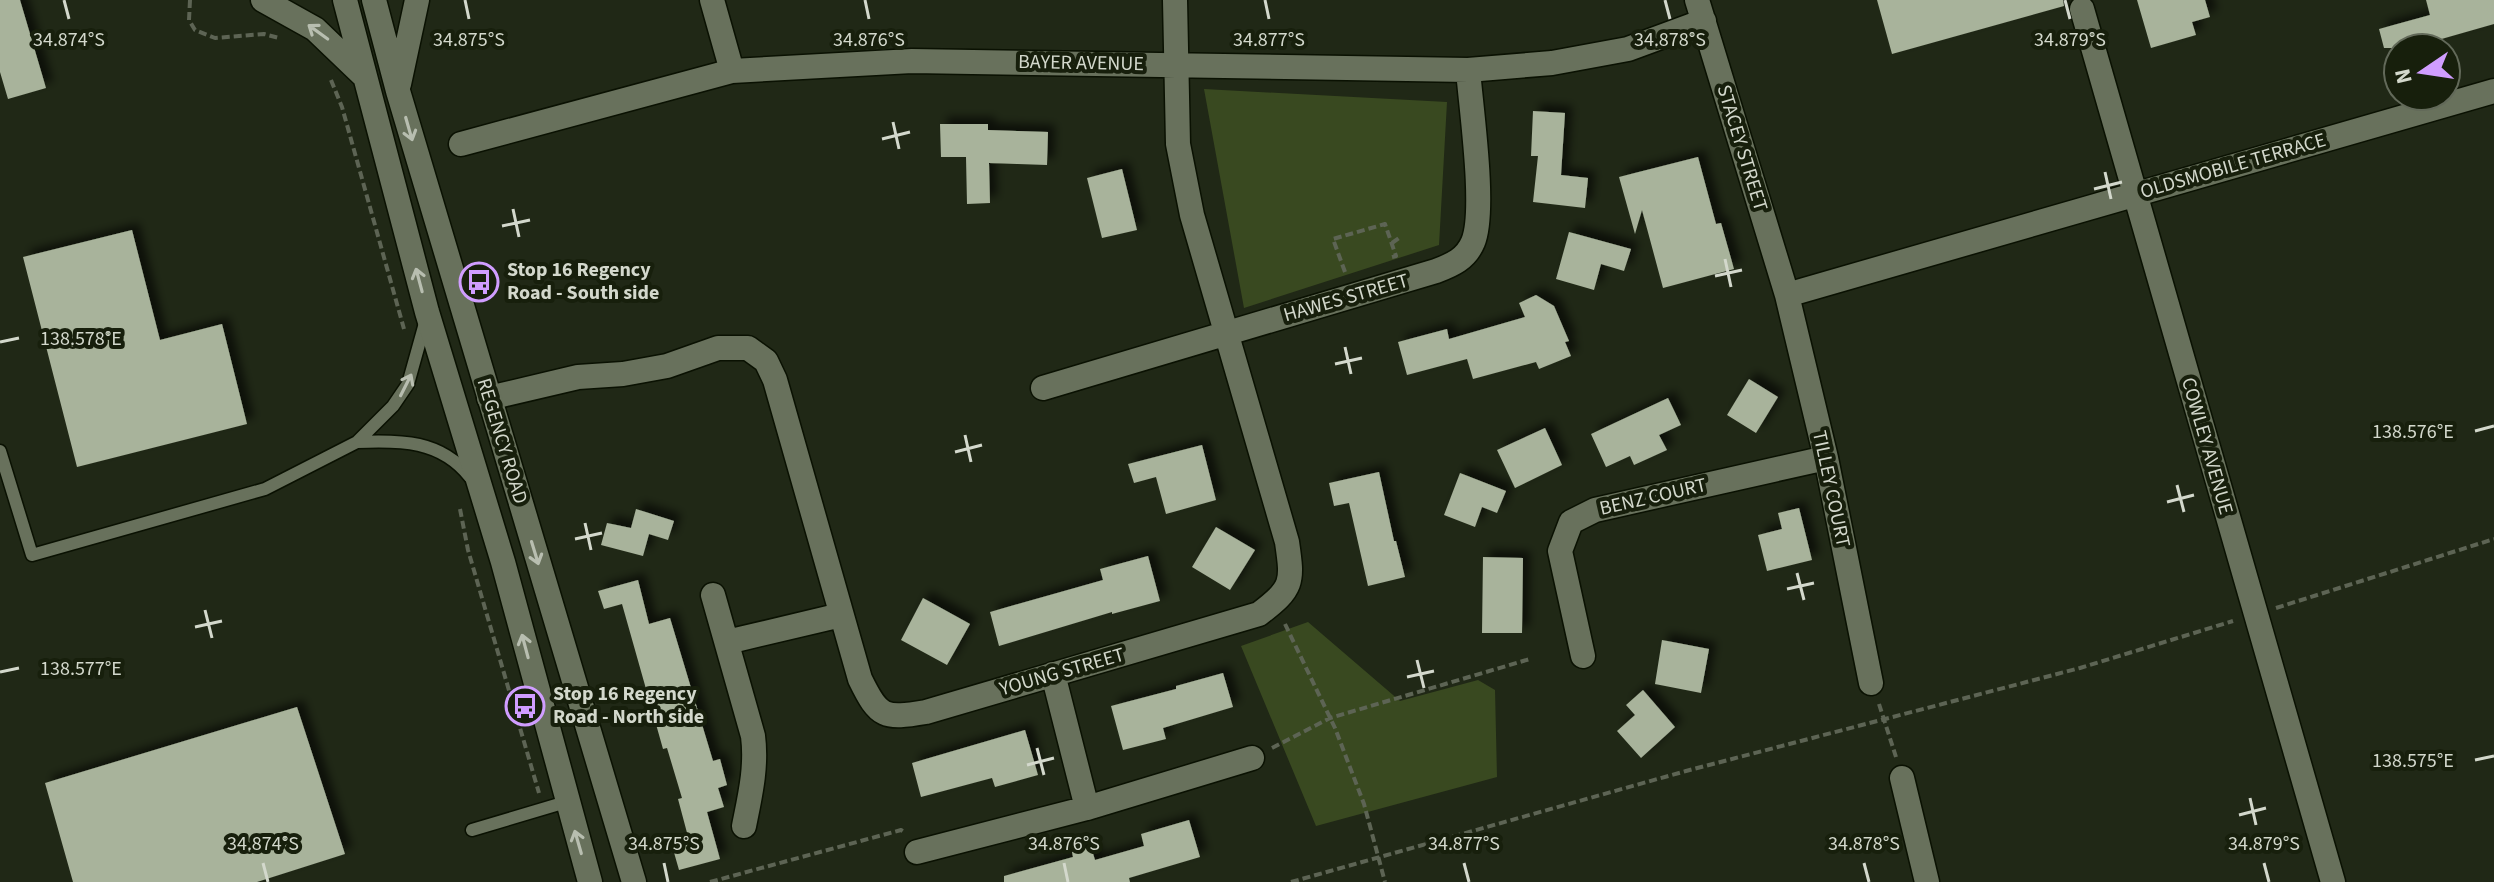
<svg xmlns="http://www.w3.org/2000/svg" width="2494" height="882" viewBox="0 0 2494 882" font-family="'Source Sans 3',sans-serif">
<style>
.green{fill:#394920}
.building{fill:#a8b39b;filter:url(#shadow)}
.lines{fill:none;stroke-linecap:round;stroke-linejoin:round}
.service-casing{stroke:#0a1102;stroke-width:15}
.minor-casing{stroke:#0a1102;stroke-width:27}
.secondary-casing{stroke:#0a1102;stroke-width:27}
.path{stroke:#5d6454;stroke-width:4;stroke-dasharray:8 4;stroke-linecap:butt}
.service{stroke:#68715c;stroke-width:12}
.minor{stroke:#68715c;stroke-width:24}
.secondary{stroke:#68715c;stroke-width:24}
.oneway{stroke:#b8beb0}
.ticks{fill:none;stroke:#d3d8cc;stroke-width:3}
.labels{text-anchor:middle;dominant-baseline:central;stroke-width:8;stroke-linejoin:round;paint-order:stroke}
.street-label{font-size:20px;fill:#d3d8cc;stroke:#171f0c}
.poi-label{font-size:20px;font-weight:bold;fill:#d3d8cc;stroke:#171f0c;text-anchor:start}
.ticks-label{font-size:20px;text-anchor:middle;fill:#d3d8cc;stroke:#171f0c;stroke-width:8;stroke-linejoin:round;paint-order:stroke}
</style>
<defs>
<filter id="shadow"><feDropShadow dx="7" dy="-7" stdDeviation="4" flood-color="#0009"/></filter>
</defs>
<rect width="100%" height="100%" fill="#202816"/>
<!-- green -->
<path class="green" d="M1204,89l243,13 -8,143 -195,63z
M1308,622l92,79 78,-21 17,10 2,87 -181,49 -75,-180z"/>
<!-- building -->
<path class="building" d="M0,0h20l26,88 -38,11 -8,-27z
M1877,0h186l1,6 -172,48z
M2137,0h68l5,17 -18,5 4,13 -45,13z
M2426,0h68v24l-63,18 1,3 -10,3h-38l-5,-19 51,-14z
M1533,111l32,2 -4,62 27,3 -3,30 -52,-6 5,-46h-7z
M940,124h48v6l60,2 -1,33 -58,-2 1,40 -23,1 -1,-47h-25z
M1698,157l18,67 5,-1 13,46 -71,19 -21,-78 -7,24 -16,-57z
M1122,169l15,61 -35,8 -15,-60z
M132,230l28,110 62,-16 25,100 -170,43 -54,-210z
M1569,232l62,17 -7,22 -23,-7 -7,26 -38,-11z
M1536,295l18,11 15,35 -4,1 6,14 -32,13 -3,-7 -63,17 -6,-20 -60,16 -9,-33 49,-13 2,10 76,-22 -6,-14z
M1749,379l29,18 -22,36 -29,-18z
M1668,398l13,27 -22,10 8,15 -33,15 -4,-9 -24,11 -15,-33z
M1545,428l17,37 -47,23 -18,-38z
M1202,445l14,55 -50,14 -10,-37 -22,6 -6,-19z
M1379,472l15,69h2l9,36 -37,9 -19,-83 -15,3 -5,-23z
M1460,473l46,18 -9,22 -15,-6 -7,20 -31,-12z
M1799,508l13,52 -45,11 -9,-36 24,-6 -4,-16z
M636,509l38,12 -6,19 -19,-6 -6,22 -42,-11 6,-22 24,5z
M1216,527l39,23 -25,40 -38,-23z
M1148,556l12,45 -48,13v-2l-113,34 -9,-34 113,-32 -3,-11z
M1483,557l40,1 -1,75h-40z
M638,580l11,44 21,-6 43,143 7,-2 7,26 -9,3 6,19 -17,5 13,47 -41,11 -6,-21 17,-5 -12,-45 4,-1 -15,-50 -4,1 -41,-145 -18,5 -6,-18z
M923,598l47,26 -23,41 -46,-25z
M1662,640l47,9 -8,44 -46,-9z
M1223,673l10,34 -70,21 3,11 -43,11 -12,-44 65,-17v-3z
M1643,690l32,37 -34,31 -24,-27 18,-16 -9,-10z
M297,707l48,147 -88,28h-184l-28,-99z
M1025,730l13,45 -43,12 -3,-9 -71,19 -9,-34z
M1189,820l11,37 -71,21 1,4h-126v-6l69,-19 -1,-5 19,-5 4,13 49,-14 -3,-12z"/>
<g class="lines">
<defs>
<path id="service" d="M357,442c43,-2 84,-2 113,35
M0,451l32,104 233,-66 92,-47 36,-36 15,-22 17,-61
M472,830l94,-28"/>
<path id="minor" d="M712,0l20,71
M1697,0l90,295 39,163 45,225
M2082,9l251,873
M461,144l271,-73 180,-10 556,9 84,-7 76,-14 76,-28
M1787,295l707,-204
M1043,388l393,-117c16,-6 30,-12 37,-29 13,-31 -2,-134 -5,-172
M489,398l89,-21 45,-3 44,-8 51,-18h30l18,13 9,19 85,299c19,39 24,40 66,33l333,-98c34,-26 34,-31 28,-72l-95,-327 -14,-71 -3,-144
M713,595l40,141c4,31 -3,60 -9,90
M727,642l114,-27
M1583,656l-23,-105 11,-29 24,-12 231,-52
M1053,674l34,134
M1902,778l25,104
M917,852l170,-44 165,-50"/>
<path id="secondary" d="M263,0l52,29 47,45
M345,0l82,312 76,250 87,320
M374,0l24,91 236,791
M399,84l18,-84"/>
</defs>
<!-- service casing -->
<use href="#service" class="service-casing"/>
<!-- minor casing -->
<use href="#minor" class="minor-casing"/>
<!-- secondary casing -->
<use href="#secondary" class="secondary-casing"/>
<!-- path -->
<path class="path" d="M190,0l-1,20 6,10 20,8 49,-4 15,4
M331,80l11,27 62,222
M1392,243l7,-5
M1345,272l-12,-33 52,-15 11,32 -4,1
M460,509l8,41 71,243
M2276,608l218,-69
M1285,624l50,104 29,76 21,78
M1879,704l17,53
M1272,748l58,-30 200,-59
M710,882l191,-52 3,2
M1291,882l395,-111 394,-103 153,-47"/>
<!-- service -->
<use href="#service" class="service"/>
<!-- minor -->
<use href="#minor" class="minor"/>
<!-- secondary -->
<use href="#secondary" class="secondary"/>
</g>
<!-- one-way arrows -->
<defs><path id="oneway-shaft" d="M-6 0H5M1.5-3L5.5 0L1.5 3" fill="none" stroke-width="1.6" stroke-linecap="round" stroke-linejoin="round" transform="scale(2)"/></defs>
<g class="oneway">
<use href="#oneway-shaft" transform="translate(318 32) rotate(-144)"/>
<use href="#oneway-shaft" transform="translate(409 129) rotate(74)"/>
<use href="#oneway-shaft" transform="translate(419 280) rotate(-105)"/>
<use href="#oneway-shaft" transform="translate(406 385) rotate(-63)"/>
<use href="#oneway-shaft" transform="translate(535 553) rotate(73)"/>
<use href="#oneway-shaft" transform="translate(525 646) rotate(-105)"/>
<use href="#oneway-shaft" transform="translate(578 842) rotate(-106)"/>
</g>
<!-- ticks -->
<path class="ticks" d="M64,0l5,19M465,0l4,19M865,0l4,19M1265,0l4,19M1665,0l5,19M2065,0l5,19M893,122l6,27M882,139l28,-7M2105,172l6,27M2094,189l28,-7M513,209l6,28M502,226l28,-6M1725,259l6,28M1715,276l27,-6M0,342l19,-4M1345,347l6,27M1335,364l27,-6M2475,431l19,-5M965,435l6,27M955,452l27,-7M2177,485l7,27M2167,502l27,-7M585,523l6,27M575,539l27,-6M1797,573l7,27M1787,589l27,-6M205,610l7,28M195,627l27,-6M1417,660l7,28M0,672l19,-4M1407,677l27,-6M1037,748l7,27M2475,760l19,-4M1027,765l27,-7M2250,798l6,27M2239,815l27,-7M263,863l5,19M664,863l4,19M1064,863l4,19M1464,863l5,19M1864,863l5,19M2264,863l5,19"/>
<!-- icons -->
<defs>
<symbol id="bus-ring" viewBox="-11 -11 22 22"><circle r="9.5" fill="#171f0c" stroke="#d09dff" stroke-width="1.5"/><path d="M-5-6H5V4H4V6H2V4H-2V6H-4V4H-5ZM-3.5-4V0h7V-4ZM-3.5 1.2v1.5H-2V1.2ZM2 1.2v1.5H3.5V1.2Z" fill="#d09dff"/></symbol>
</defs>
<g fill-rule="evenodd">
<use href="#bus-ring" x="457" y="260" width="44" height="44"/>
<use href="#bus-ring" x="503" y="684" width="44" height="44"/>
</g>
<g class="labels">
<!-- street labels -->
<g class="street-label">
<text transform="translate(1081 63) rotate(1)">BAYER AVENUE</text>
<text transform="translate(1742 148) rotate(73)">STACEY STREET</text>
<text transform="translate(2233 166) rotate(-16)">OLDSMOBILE TERRACE</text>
<text transform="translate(1346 298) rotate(-16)">HAWES STREET</text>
<text transform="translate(502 441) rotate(73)">REGENCY ROAD</text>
<text transform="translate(2207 446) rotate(74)">COWLEY AVENUE</text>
<text transform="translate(1831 489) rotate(78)">TILLEY COURT</text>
<text transform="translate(1653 497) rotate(-13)">BENZ COURT</text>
<text transform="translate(1062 672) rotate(-16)">YOUNG STREET</text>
</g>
<!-- poi labels -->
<g class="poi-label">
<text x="507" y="270">Stop 16 Regency<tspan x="507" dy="23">Road - South side</tspan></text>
<text x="553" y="694">Stop 16 Regency<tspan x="553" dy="23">Road - North side</tspan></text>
</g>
</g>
<g class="ticks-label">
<text x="69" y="46">34.874°S</text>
<text x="469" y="46">34.875°S</text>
<text x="869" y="46">34.876°S</text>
<text x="1269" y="46">34.877°S</text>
<text x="1670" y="46">34.878°S</text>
<text x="2070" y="46">34.879°S</text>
<text x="81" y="345">138.578°E</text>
<text x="2413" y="438">138.576°E</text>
<text x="81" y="675">138.577°E</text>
<text x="2413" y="767">138.575°E</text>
<text x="263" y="850">34.874°S</text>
<text x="664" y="850">34.875°S</text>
<text x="1064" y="850">34.876°S</text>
<text x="1464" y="850">34.877°S</text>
<text x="1864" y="850">34.878°S</text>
<text x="2264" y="850">34.879°S</text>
</g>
<!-- north arrow -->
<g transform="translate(2422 72) rotate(257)"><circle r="38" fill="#171f0c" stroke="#626959" stroke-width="2"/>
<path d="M0-6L14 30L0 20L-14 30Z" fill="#d09dff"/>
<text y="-12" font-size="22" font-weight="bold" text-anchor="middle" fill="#d3d8cc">N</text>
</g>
</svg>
